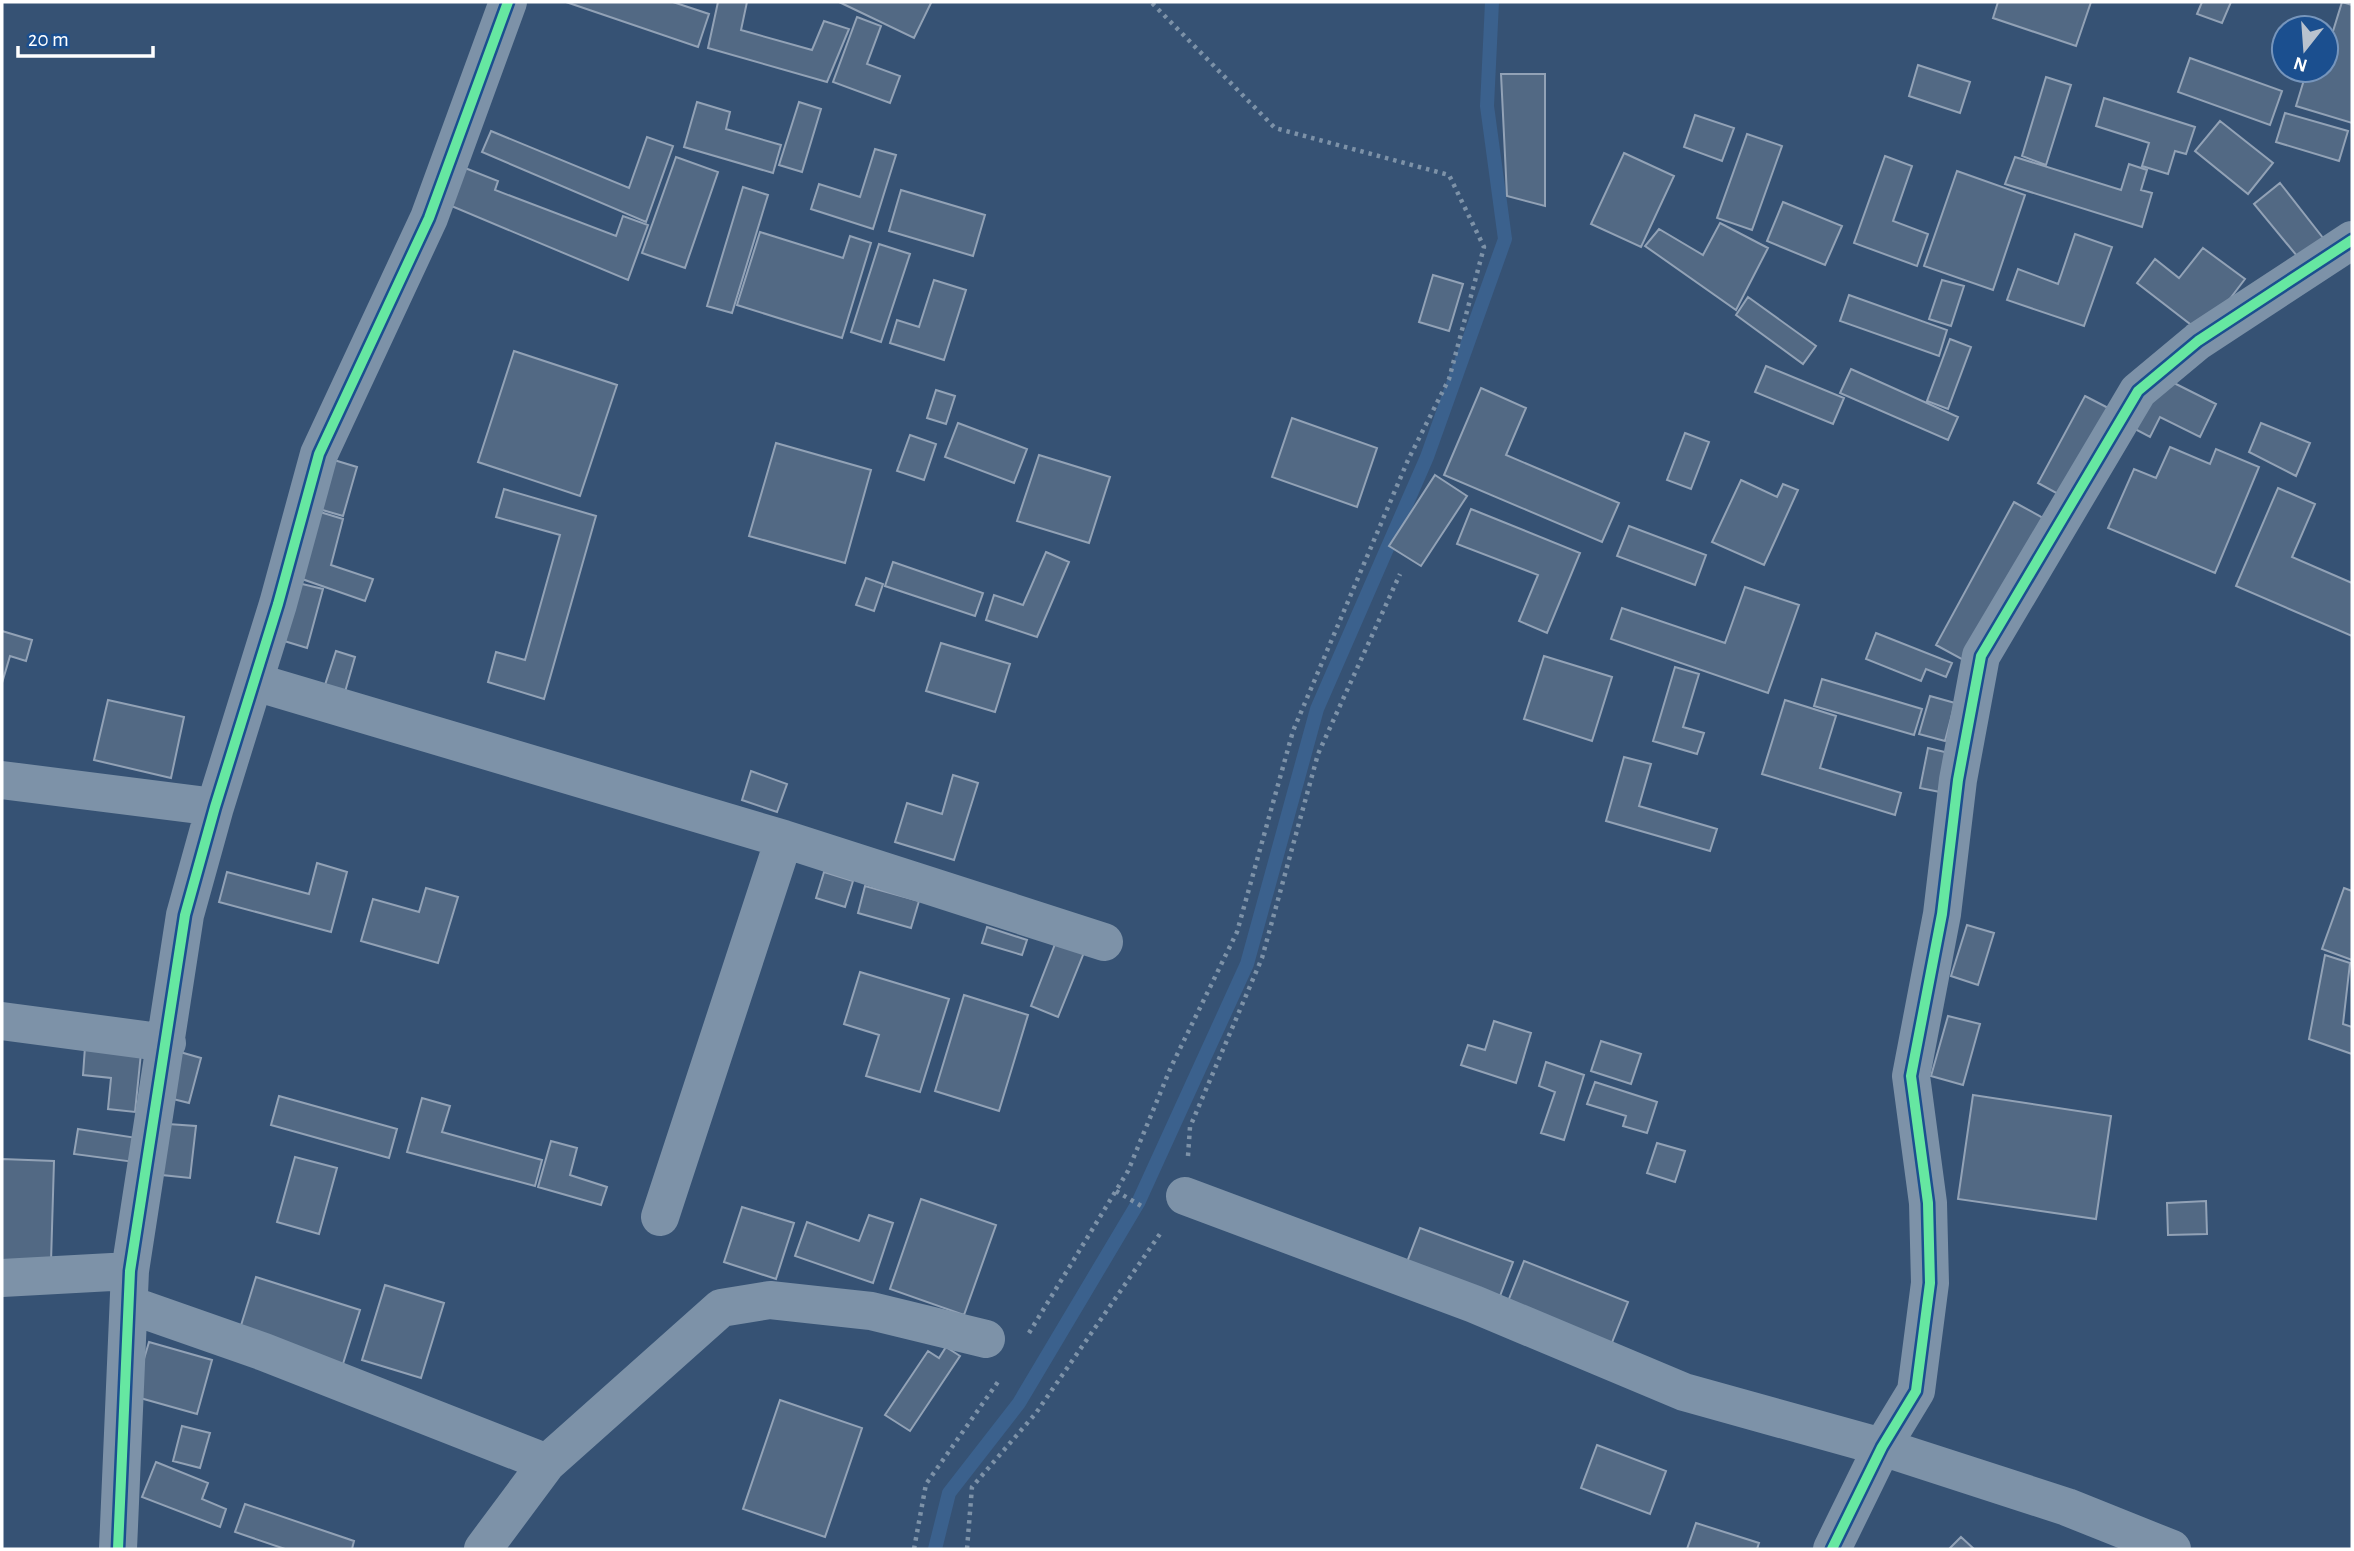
<svg xmlns="http://www.w3.org/2000/svg" width="2354" height="1551" viewBox="0 0 2354 1551" font-family="'Alegreya Sans',sans-serif">
<style>
.lines{fill:none;stroke-linecap:round;stroke-linejoin:round}
.stream{stroke:#3b618d;stroke-width:14}
.building{fill:#526984;stroke:#92a2b6;stroke-width:2}
.path{stroke:#7d92a8;stroke-width:4.5;stroke-dasharray:3.5 5;stroke-linecap:butt}
.minor{stroke:#7d92a8;stroke-width:38}
.cycleway-casing{stroke:#1b4f8f;stroke-width:15}
.cycleway{stroke:#66e7a1;stroke-width:10}
</style>
<rect width="100%" height="100%" fill="#365274"/>
<g class="lines">
<!-- stream -->
<path class="stream" d="M935,1549l14,-56 70,-90 119,-200 109,-239 70,-255 110,-252 78,-218 -18,-133 5,-104"/>
</g>
<!-- building -->
<path class="building" d="M566,2h107l36,12 -11,33z
M718,2h29l-6,28 71,20 12,-29 25,8 -22,53 -119,-34z
M839,2h90l2,1 -17,35z
M1998,2h93l-15,44 -83,-28z
M2202,2h29l-9,21 -25,-9z
M2342,2l10,3v118l-56,-17 11,-36h19v-16z
M857,17l24,9 -14,38 33,12 -10,27 -57,-21z
M2190,58l92,33 -12,34 -92,-33z
M1918,65l52,17 -10,31 -51,-17z
M1501,74h44v132l-38,-10z
M2046,77l25,8 -25,80 -24,-9z
M2104,98l91,29 -9,27 -11,-3 -7,23 -26,-8 7,-23 -53,-17z
M697,102l33,10 -4,17 55,16 -8,28 -89,-26z
M799,102l22,7 -19,63 -23,-7z
M2285,113l63,18 -9,30 -63,-19z
M1695,115l39,13 -12,33 -38,-14z
M2220,121l53,42 -25,31 -53,-43z
M491,131l138,57 18,-51 26,9 -27,76 -164,-70z
M1747,134l35,12 -30,84 -35,-12z
M875,149l21,6 -23,74 -62,-20 8,-25 41,13z
M1624,153l50,23 -33,71 -50,-23z
M1885,156l27,10 -19,55 35,13 -11,32 -63,-23z
M676,157l42,15 -33,96 -43,-15z
M2015,157l106,33 8,-26 18,6 -6,20 11,3 -10,34 -137,-43z
M465,168l33,13 -3,9 121,46 7,-20 25,9 -20,55 -179,-75z
M1957,171l68,24 -32,95 -69,-24z
M2280,183l47,60 -25,19 -48,-58z
M743,187l25,8 -36,118 -25,-7z
M901,190l84,25 -12,41 -84,-25z
M1783,202l59,24 -17,39 -58,-24z
M1720,223l48,25 -32,62 -91,-64 14,-17 44,26z
M760,232l83,26 7,-22 21,7 -29,95 -105,-33z
M2075,234l37,13 -28,79 -77,-26 11,-31 40,15z
M879,244l31,10 -29,88 -30,-10z
M2203,248l42,31 -42,55 -66,-51 18,-24 24,19z
M1433,275l30,9 -14,47 -30,-9z
M934,280l32,10 -22,70 -54,-17 7,-23 22,7z
M1942,280l22,6 -13,40 -22,-7z
M1849,295l98,35 -8,26 -99,-35z
M1748,297l68,49 -13,18 -67,-49z
M1950,339l21,8 -23,62 -21,-8z
M514,351l103,34 -37,111 -102,-34z
M1766,366l78,32 -11,26 -78,-32z
M1851,369l107,48 -10,23 -108,-47z
M2160,376l56,28 -16,33 -40,-20 -10,20 -15,-8z
M1481,388l45,20 -20,47 113,48 -17,39 -158,-67z
M936,390l19,6 -9,28 -19,-6z
M2085,396l31,16 -47,88 -31,-17z
M1292,418l85,30 -20,59 -85,-30z
M958,423l69,26 -13,34 -69,-26z
M2261,423l49,20 -14,33 -47,-24z
M1685,433l24,9 -18,47 -24,-9z
M910,435l26,9 -12,36 -27,-9z
M776,443l95,27 -26,93 -96,-27z
M2170,447l40,17 6,-15 43,18 -44,106 -107,-45 26,-59 22,9z
M1039,455l71,22 -21,66 -72,-22z
M334,460l23,7 -14,49 -24,-7z
M1435,475l32,21 -46,70 -32,-20z
M1741,480l36,17 6,-13 15,6 -34,75 -52,-23z
M2278,488l37,16 -23,53 60,26v53l-116,-50z
M504,489l92,27 -52,183 -56,-17 8,-30 29,8 35,-125 -64,-18z
M2014,502l31,17 -78,143 -31,-17z
M1471,509l109,44 -33,80 -28,-12 19,-46 -81,-31z
M320,512l23,7 -12,46 42,14 -8,22 -63,-22z
M1629,526l77,29 -11,30 -78,-29z
M1046,552l23,10 -32,75 -51,-17 8,-25 29,10z
M893,562l90,31 -8,23 -90,-30z
M866,578l17,6 -9,27 -18,-6z
M298,583l25,6 -16,59 -26,-8z
M1745,587l54,18 -31,88 -157,-54 11,-31 103,35z
M2,631l30,9 -6,21 -16,-5 -8,27z
M1876,633l76,30 -6,14 -20,-8 -5,12 -55,-22z
M941,643l69,21 -15,48 -69,-21z
M336,651l19,6 -10,35 -20,-7z
M1544,656l68,21 -20,64 -68,-22z
M1675,667l24,7 -16,53 21,6 -7,21 -44,-13z
M1822,679l100,30 -8,26 -100,-29z
M1930,696l25,7 -10,38 -26,-7z
M108,700l76,17 -13,61 -77,-18z
M1785,700l51,16 -16,52 81,25 -6,22 -133,-41z
M1928,748l21,5 -9,39 -20,-4z
M1624,757l27,7 -12,42 78,23 -7,22 -104,-30z
M751,771l36,13 -10,28 -35,-12z
M953,775l25,8 -24,77 -59,-18 12,-39 35,11z
M317,863l30,9 -16,60 -112,-30 8,-30 82,22z
M824,872l29,9 -8,26 -29,-9z
M865,886l54,15 -8,27 -53,-15z
M426,888l32,9 -20,66 -77,-22 12,-42 46,13z
M2344,888l8,3v69l-30,-11z
M1967,925l27,8 -16,52 -27,-9z
M987,927l40,13 -5,15 -40,-12z
M1057,939l28,11 -27,67 -27,-11z
M2325,955l25,8 -7,61 9,3v27l-43,-15z
M860,972l89,27 -29,93 -54,-16 13,-41 -35,-11z
M964,995l64,20 -29,96 -64,-20z
M1948,1016l32,8 -17,61 -32,-9z
M1494,1021l37,12 -15,50 -55,-18 7,-20 17,5z
M1601,1041l40,13 -10,30 -40,-13z
M85,1047l56,6 -6,59 -27,-3 3,-31 -28,-3z
M173,1050l28,8 -12,45 -28,-7z
M1546,1062l38,13 -20,65 -23,-7 14,-41 -16,-6z
M1595,1082l62,20 -10,31 -24,-7 3,-10 -39,-12z
M1973,1095l138,21 -15,103 -138,-20z
M279,1096l118,33 -8,29 -118,-33z
M422,1098l28,8 -8,26 100,28 -7,26 -128,-34z
M168,1124l28,2 -6,52 -28,-3z
M78,1129l59,9 -3,24 -60,-8z
M551,1141l26,7 -7,27 37,12 -6,18 -63,-18z
M1657,1143l28,8 -10,31 -28,-9z
M295,1157l42,11 -18,66 -42,-12z
M2,1159l52,2 -3,101 -49,-2z
M921,1199l75,26 -32,90 -74,-26z
M2206,1201l1,33 -39,1 -1,-32z
M742,1207l52,16 -18,56 -52,-17z
M869,1215l24,8 -20,60 -78,-27 12,-34 52,19z
M1420,1228l93,34 -13,34 -93,-34z
M1524,1261l104,41 -17,43 -104,-41z
M256,1277l104,33 -18,57 -104,-32z
M385,1285l59,18 -23,75 -59,-18z
M149,1342l63,18 -15,54 -64,-18z
M946,1347l14,9 -50,75 -25,-16 43,-64 11,7z
M780,1400l82,28 -37,109 -82,-28z
M182,1426l28,7 -10,35 -27,-7z
M1597,1445l69,26 -16,43 -69,-26z
M156,1462l52,21 -6,16 24,10 -6,18 -78,-30z
M245,1504l109,37 -2,8h-67l-50,-17z
M1696,1523l63,20 -2,6h-70z
M1961,1537l13,12h-25z"/>
<g class="lines">
<!-- path -->
<path class="path" d="M1188,1156l2,-29 72,-169 56,-204 82,-180
M1116,1191l27,16
M1029,1333l99,-162 43,-104 66,-135 56,-201 115,-271 41,-81 35,-132 -35,-72 -174,-47 -124,-126
M914,1549l12,-65 74,-105
M967,1549l5,-62 64,-74 126,-182"/>
<!-- minor -->
<path class="minor" d="M255,682l529,157 320,103
M2,780l213,27
M2,1021l165,22
M1185,1196l289,108 210,88 198,55 185,60 105,42
M660,1217l124,-378
M2,1278l128,-7
M130,1305l134,47 283,111
M118,1549l12,-278 55,-356 30,-108 63,-203 41,-150 110,-236 79,-216
M483,1549l64,-86 174,-155 49,-8 101,11 115,28
M1832,1549l50,-102 34,-56 14,-108 -2,-80 -17,-127 31,-162 16,-134 23,-124 157,-265 60,-50 154,-101"/>
<defs>
<path id="cycleway" d="M118,1549l12,-278 55,-356 30,-108 63,-203 41,-150 110,-236 79,-216
M1832,1549l50,-102 34,-56 14,-108 -2,-80 -17,-127 31,-162 16,-134 23,-124 157,-265 60,-50 154,-101"/>
</defs>
<!-- cycleway casing -->
<use href="#cycleway" class="cycleway-casing"/>
<!-- cycleway -->
<use href="#cycleway" class="cycleway"/>
</g>
<!-- border -->
<rect width="2354" height="1551" fill="none" stroke="#ffffff" stroke-width="7"/>
<!-- north arrow -->
<g transform="translate(2305 49) rotate(197)"><circle r="33" fill="#1b4f8f" stroke="#7695bc" stroke-width="2"/>
<path d="M0-5L12 26L0 18L-12 26Z" fill="#b9c2ce"/>
<text y="-10" font-size="19" font-weight="bold" text-anchor="middle" fill="#ffffff">N</text>
</g>
<!-- scale -->
<path d="M18 46v10h135v-10" fill="none" stroke="#ffffff" stroke-width="3.5"/>
<text x="28" y="46" font-size="21" fill="#ffffff" stroke="#1b4f8f" stroke-width="5" paint-order="stroke">20 m</text>
</svg>
